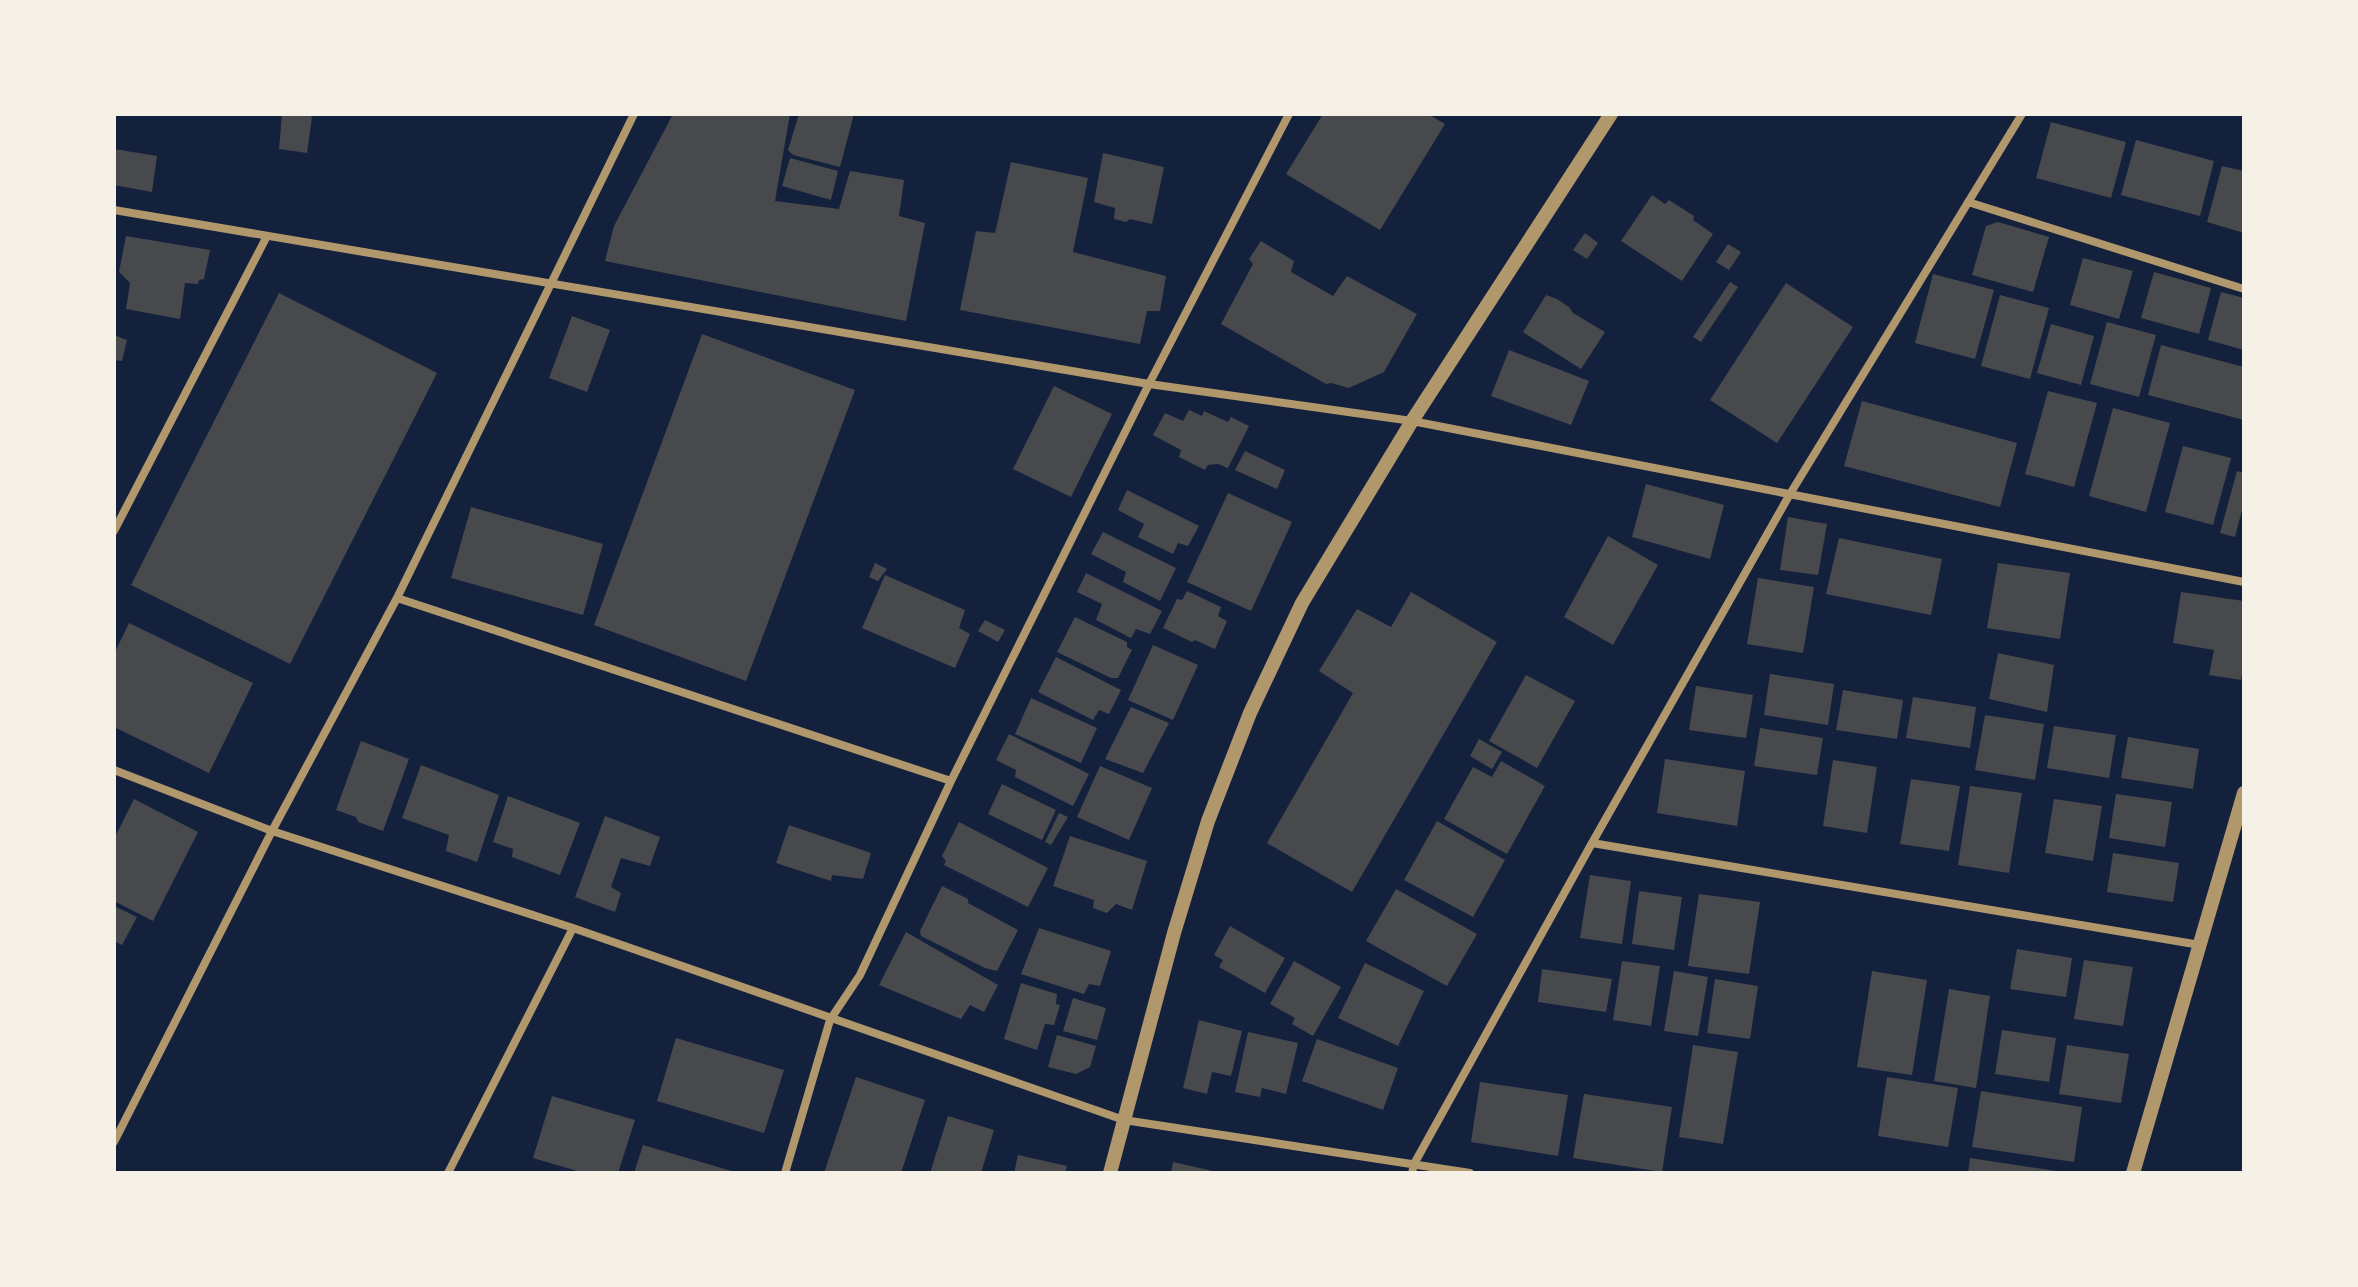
<svg xmlns="http://www.w3.org/2000/svg" width="2358" height="1287" viewBox="0 0 2358 1287" font-family="'Archivo Narrow',sans-serif">
<style>
.building{fill:#48494c}
.lines{fill:none;stroke-linecap:round;stroke-linejoin:round}
.minor{stroke:#b1986c;stroke-width:8}
.tertiary{stroke:#b1986c;stroke-width:14}
</style>
<rect width="100%" height="100%" fill="#14213d"/>
<!-- building -->
<path class="building" d="M282,114h25l5,3 -5,36 -28,-4z
M673,114h117l-15,87 64,8 11,-38 54,9 -5,36 26,7 -19,98 -301,-60 9,-35z
M799,114h55l-14,53 -47,-12 -5,-5z
M1323,114h105l17,10 -65,106 -94,-56z
M2051,122l75,20 -15,56 -75,-20z
M2136,140l78,21 -14,55 -79,-21z
M114,149l43,7 -5,36 -38,-7z
M1103,153l61,14 -12,57 -22,-5 -4,3 -12,-3 1,-11 -21,-6z
M790,158l48,13 -7,29 -49,-14z
M1011,162l77,16 -15,74 93,24 -6,35h-13l-7,33 -180,-34 16,-79 19,2z
M2222,166l22,5v62l-37,-11z
M1652,195l13,9 4,-4 25,16 -1,4 20,14 -31,47 -61,-40z
M1998,222l51,15 -16,55 -61,-17 14,-49z
M1585,233l13,10 -11,16 -14,-9z
M126,236l84,14 -6,29 -5,1 -1,4 -13,-1 -5,36 -54,-10 4,-26 -11,-11z
M1261,241l33,20 -3,11 42,24 14,-20 70,38 -33,58 -35,16 -18,-5 -5,1 -105,-60 32,-60 -4,-5z
M1728,244l13,8 -12,18 -13,-8z
M2083,258l50,13 -14,48 -49,-14z
M2154,272l57,16 -12,46 -58,-16z
M1933,274l61,16 -19,69 -60,-16z
M1730,282l8,5 -37,55 -8,-5z
M1786,283l67,44 -76,116 -67,-43z
M2221,292l23,6v52l-36,-10z
M279,293l158,80 -147,291 -159,-79z
M1546,295l11,4 12,8 4,6 32,19 -24,37 -58,-37z
M2000,295l49,13 -19,71 -49,-13z
M572,316l38,14 -23,62 -38,-14z
M2107,322l49,13 -17,62 -49,-13z
M2051,324l43,12 -13,49 -44,-12z
M702,334l153,56 -109,291 -152,-56z
M114,335l13,5 -5,21 -8,-1z
M2161,345l83,22v53l-96,-25z
M1509,350l80,31 -18,44 -80,-29z
M1054,386l58,28 -41,83 -58,-28z
M2048,391l49,12 -23,84 -49,-13z
M1862,401l155,42 -17,64 -156,-41z
M2113,408l57,15 -24,89 -57,-16z
M1189,410l13,6 2,-5 24,11 3,-5 18,9 -21,42 -10,-4 -10,1 -3,5 -26,-13 2,-7 -28,-15 12,-22 18,8z
M2183,446l48,12 -18,67 -48,-13z
M1245,451l40,19 -8,19 -42,-19z
M2237,471l7,2v29l-9,35 -15,-4z
M1646,484l78,21 -14,54 -78,-22z
M1127,490l72,36 -11,20 -10,-3 -5,11 -35,-17 6,-13 -26,-14z
M1228,493l64,29 -41,89 -64,-29z
M471,507l132,37 -20,71 -132,-37z
M1788,517l39,7 -9,51 -38,-5z
M1103,532l73,36 -16,33 -37,-19 3,-10 -35,-18z
M1608,536l50,29 -45,80 -49,-28z
M1839,538l103,21 -11,56 -105,-21z
M875,563l12,6 -9,12 -9,-4z
M1998,563l72,10 -10,66 -73,-11z
M1086,573l76,38 -12,23 -14,-5 -5,9 -35,-18 6,-16 -25,-12z
M885,575l80,35 -6,18 11,6 -15,34 -93,-40z
M1758,578l56,9 -11,66 -56,-9z
M1187,591l34,16 -3,9 9,5 -12,28 -20,-9 -3,2 -29,-14 14,-29 5,1z
M1411,592l86,50 -145,250 -85,-49 86,-150 -34,-22 38,-62 34,18z
M2181,592l63,9v58l-3,21 -32,-5 5,-25 -41,-7z
M1075,617l52,25v5l5,3 -14,28h-7l-54,-26z
M985,620l20,10 -7,12 -20,-11z
M129,623l124,60 -44,90 -95,-46v-73z
M1153,645l45,20 -25,55 -45,-20z
M1998,653l56,12 -7,47 -58,-13z
M1056,657l65,33 -12,24 -10,-4 -6,10 -55,-28z
M1770,674l64,10 -6,41 -64,-10z
M1526,675l49,26 -38,67 -48,-27z
M1696,686l57,9 -7,43 -57,-8z
M1843,690l60,10 -6,39 -61,-9z
M1913,697l63,10 -6,41 -64,-10z
M1031,698l66,30 -16,35 -66,-29z
M1131,707l38,16 -26,50 -38,-14z
M1985,715l59,9 -9,56 -60,-10z
M2054,726l62,9 -7,43 -62,-10z
M1760,728l63,10 -6,37 -63,-9z
M1009,734l80,40 -16,32 -58,-29 1,-7 -20,-10z
M2128,737l71,12 -6,40 -72,-11z
M1479,739l23,13 -10,17 -22,-13z
M361,741l48,18 -26,72 -25,-9 -2,-5 -20,-7z
M1665,759l80,12 -8,55 -80,-13z
M1833,760l44,7 -10,66 -44,-7z
M1501,761l44,25 -38,68 -63,-35 29,-52 19,10z
M421,765l78,30 -22,67 -31,-11 3,-16 -47,-17z
M1100,766l52,22 -23,52 -52,-23z
M1911,779l49,7 -11,65 -49,-7z
M1002,784l54,26 -14,30 -54,-26z
M1970,786l52,7 -13,80 -51,-8z
M2116,794l56,8 -7,45 -56,-9z
M508,796l72,27 -20,52 -48,-18 1,-8 -20,-7z
M134,799l64,33 -45,89 -39,-20v-62z
M2054,799l48,7 -9,55 -48,-8z
M1059,813l9,4 -17,28 -6,-3z
M605,816l55,21 -10,29 -29,-8 -10,29 10,6 -6,19 -40,-15z
M1437,821l68,39 -32,57 -69,-37z
M959,822l89,46 -20,39 -84,-42 2,-4 -4,-5z
M789,825l82,28 -8,26 -31,-4 -1,6 -55,-18z
M1070,836l77,25 -15,49 -16,-6 -9,9 -14,-5 1,-8 -41,-14z
M2113,853l66,10 -6,39 -66,-10z
M1590,875l41,6 -9,63 -42,-6z
M942,886l26,13v4l50,27 -21,41 -12,-3 -64,-32 -1,-5z
M1396,889l81,45 -30,52 -81,-45z
M1639,891l43,6 -8,53 -42,-6z
M1699,894l61,8 -11,72 -61,-8z
M114,906l23,11 -15,28 -8,-4z
M1230,926l55,32 -20,35 -46,-26 4,-7 -9,-5z
M1039,928l72,23 -11,35 -11,-2 -5,10 -63,-20z
M906,932l92,53 -14,27 -14,-7 -9,14 -82,-34z
M2017,949l55,9 -6,39 -56,-8z
M2084,960l49,7 -10,59 -49,-7z
M1294,961l47,26 -28,49 -21,-12 3,-6 -25,-14z
M1622,961l38,5 -9,60 -38,-6z
M1365,963l59,28 -26,55 -60,-28z
M1542,969l70,10 -6,33 -68,-10z
M1674,971l34,6 -10,59 -34,-5z
M1872,971l55,9 -15,95 -55,-8z
M1715,979l43,7 -8,53 -43,-6z
M1021,983l36,11 -1,10 4,1 -6,20 -9,-1 -8,26 -33,-11z
M1949,989l41,7 -14,92 -42,-7z
M1073,998l33,10 -9,32 -34,-9z
M1199,1020l43,11 -11,45 -19,-4 -5,22 -24,-6z
M2002,1030l54,8 -7,44 -54,-8z
M1248,1032l50,11 -12,51 -24,-6 -2,9 -25,-5z
M1057,1035l39,11 -6,21 -14,7 -28,-7z
M676,1038l108,32 -20,63 -107,-32z
M1317,1039l81,29 -15,42 -81,-29z
M1693,1045l45,7 -15,92 -44,-7z
M2067,1045l62,9 -8,49 -62,-9z
M856,1077l69,23 -24,73h-77z
M1887,1077l71,11 -10,59 -70,-11z
M1480,1082l88,13 -10,61 -87,-14z
M1981,1091l101,16 -8,55 -102,-15z
M1584,1094l88,13 -10,65 -89,-14z
M552,1096l83,24 -17,53h-34l-51,-15z
M948,1116l46,14 -13,43h-51z
M643,1145l92,27v1h-101z
M1018,1155l49,11 -2,7h-51z
M1970,1158l86,13v2h-88z
M1173,1162l44,10 -1,1h-45z"/>
<g class="lines">
<!-- minor -->
<path class="minor" d="M1968,202l276,87
M114,210l1035,174 263,37 832,161
M114,531l153,-295
M397,598l554,183
M114,770l158,61 301,97 551,192 346,53
M1592,843l608,102
M114,1142l158,-311 125,-233 237,-484
M448,1173l125,-245
M785,1173l45,-153 30,-45 91,-194 198,-397 140,-270
M1412,1173l2,-9 178,-321 198,-349 232,-380"/>
<!-- tertiary -->
<path class="tertiary" d="M1110,1173l64,-240 34,-112 42,-108 52,-110 110,-182 199,-307
M2133,1173l111,-380"/>
</g>
<!-- border -->
<rect width="2358" height="1287" fill="none" stroke="#f6f1e7" stroke-width="232"/>
</svg>
